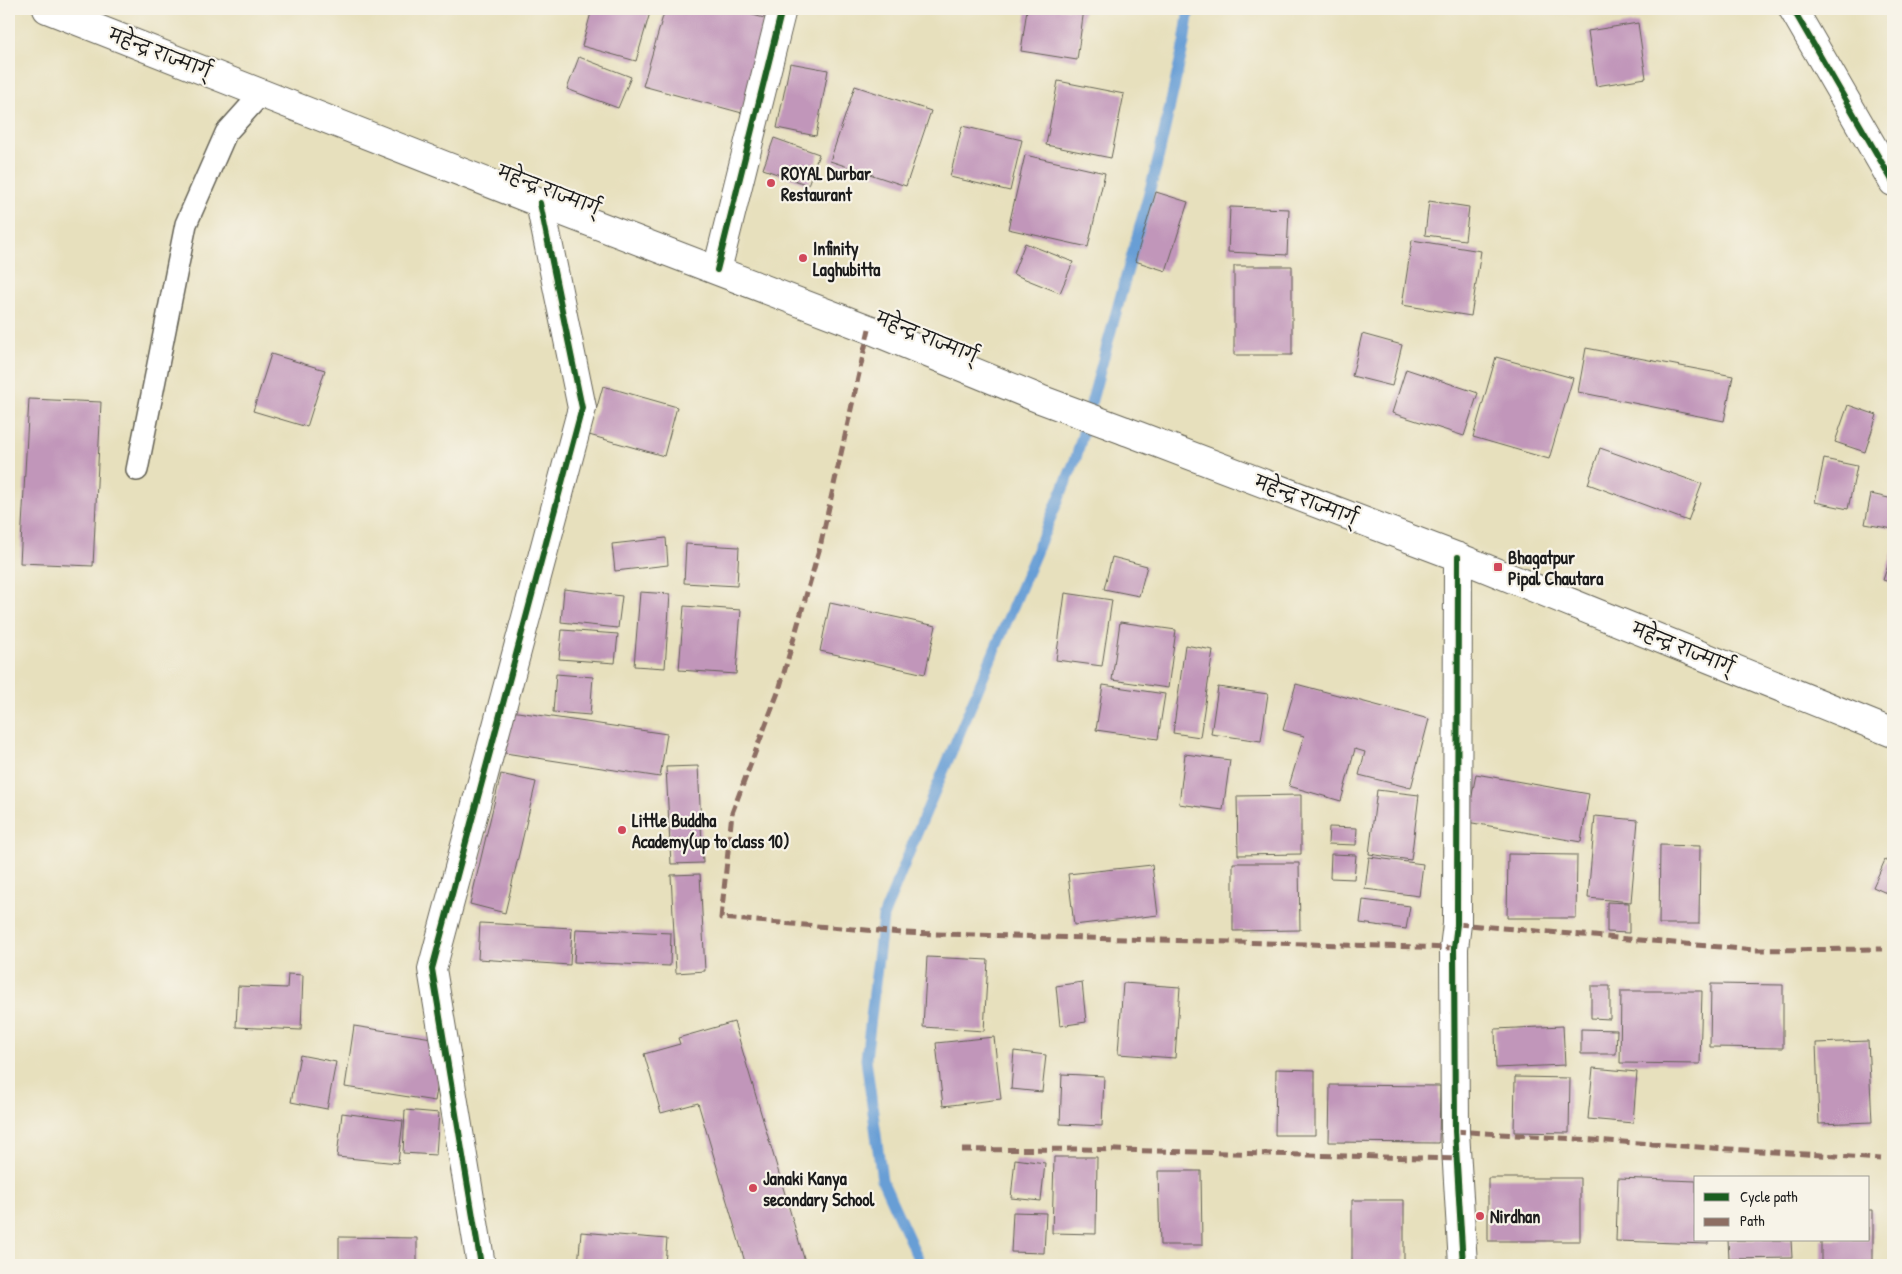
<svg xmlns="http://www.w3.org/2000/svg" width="1902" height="1274" viewBox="0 0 1902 1274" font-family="'Patrick Hand','Playpen Sans Deva',sans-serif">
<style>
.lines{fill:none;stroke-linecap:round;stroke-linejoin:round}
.stream{stroke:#679ed5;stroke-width:11}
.building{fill:#c196ba}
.service-casing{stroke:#636154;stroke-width:24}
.minor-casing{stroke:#636154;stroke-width:30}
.tertiary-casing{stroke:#636154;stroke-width:30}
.primary-casing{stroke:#636154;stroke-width:30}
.trunk-casing{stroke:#636154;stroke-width:30}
.service{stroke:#fff;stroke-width:21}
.minor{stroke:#fff;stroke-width:28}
.tertiary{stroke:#fff;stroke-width:28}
.primary{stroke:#fff;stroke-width:28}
.trunk{stroke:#fff;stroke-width:28}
.quiet{stroke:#8d6e63;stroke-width:5;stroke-dasharray:10 5;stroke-linecap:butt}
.cycleway-casing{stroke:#f7f3e8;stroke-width:9}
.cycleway{stroke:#1b5e20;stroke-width:6}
.poi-dot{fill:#d1495b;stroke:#f7f3e8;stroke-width:2}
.labels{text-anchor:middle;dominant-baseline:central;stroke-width:4.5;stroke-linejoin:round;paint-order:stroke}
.street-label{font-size:18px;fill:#1c1c1c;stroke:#f7f3e8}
.poi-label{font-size:18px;font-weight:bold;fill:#1c1c1c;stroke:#f7f3e8;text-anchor:start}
</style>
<rect width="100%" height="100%" fill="#f7f3e8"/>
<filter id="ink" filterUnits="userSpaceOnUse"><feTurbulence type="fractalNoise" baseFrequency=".02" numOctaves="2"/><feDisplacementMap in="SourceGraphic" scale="10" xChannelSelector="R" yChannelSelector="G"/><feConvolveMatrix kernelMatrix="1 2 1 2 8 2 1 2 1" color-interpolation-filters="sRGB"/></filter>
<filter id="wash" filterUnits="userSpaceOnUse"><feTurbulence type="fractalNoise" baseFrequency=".0096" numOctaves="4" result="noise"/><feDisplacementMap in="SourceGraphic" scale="20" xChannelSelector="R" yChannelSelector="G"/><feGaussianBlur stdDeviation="1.12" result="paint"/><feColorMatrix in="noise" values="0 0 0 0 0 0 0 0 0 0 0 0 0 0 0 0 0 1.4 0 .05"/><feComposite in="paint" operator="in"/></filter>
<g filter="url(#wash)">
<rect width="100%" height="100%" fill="#e7e0bd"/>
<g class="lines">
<!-- stream -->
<path class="stream" d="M921,1265l-39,-85 -16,-121 17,-142 32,-79 161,-380 81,-294 27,-121 5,-34"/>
</g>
<g id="blocks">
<!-- building -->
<path class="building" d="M592,9h59l-15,52 -54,-15z
M665,9h65l38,10 -26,94 -99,-27z
M1027,9h57l-7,51 -56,-9z
M1638,23l8,55 -50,8 -8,-55z
M579,57l52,20 -13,31 -51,-19z
M790,63l38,7 -12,66 -39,-8z
M1058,81l66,13 -13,64 -65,-13z
M855,86l76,25 -25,75 -76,-25z
M962,126l60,14 -12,51 -60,-14z
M774,138l45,16 -11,31 -45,-16z
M1025,155l80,18 -17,74 -80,-18z
M1156,192l32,10 -22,69 -31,-10z
M1429,201l40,6 -4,33 -40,-5z
M1230,207l59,2 -2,46 -59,-3z
M1412,240l69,11 -10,65 -69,-11z
M1025,243l48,19 -13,31 -47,-19z
M1234,266h58v89h-58z
M1362,334l40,11 -10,41 -40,-10z
M1586,348l147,28 -9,45 -146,-29z
M271,354l54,16 -18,57 -54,-16z
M1496,357l77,21 -24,81 -76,-22z
M1406,369l72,24 -14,43 -72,-23z
M603,386l74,21 -13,49 -75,-21z
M9,392l4,1 -4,16z
M29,399l72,3 -8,164 -73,-3z
M1848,405l29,10 -12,37 -30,-10z
M1600,448l102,36 -14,37 -100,-37z
M1824,459l33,7 -9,43 -33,-7z
M1871,494l22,5v30l-28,-5z
M666,538l2,27 -53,6 -3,-27z
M686,544l53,3 -2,39 -53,-3z
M1893,551v32l-10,-3z
M1112,557l35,9 -8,30 -35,-7z
M564,589l58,7 -4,32 -57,-6z
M640,592l30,2 -5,74 -31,-2z
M1065,593l47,7 -10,66 -46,-6z
M830,603l106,23 -11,48 -105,-23z
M684,606l57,4 -5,64 -57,-4z
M1120,622l56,8 -8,58 -56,-8z
M562,630l56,4 -3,29 -56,-4z
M1185,645l28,5 -13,87 -27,-4z
M556,674l37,3 -3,38 -37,-3z
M1296,684l133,35 -18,69 -52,-13 6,-23 -10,-3 -14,52 -52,-15 15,-50 -21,-6z
M1103,685l62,9 -7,45 -62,-9z
M1218,687l50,7 -7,47 -50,-7z
M511,711l156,23 -7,43 -155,-24z
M1185,754l45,6 -7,50 -44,-6z
M698,766l5,97 -32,1 -5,-97z
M501,774l35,8 -31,131 -35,-9z
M1476,774l113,20 -8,48 -114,-20z
M1377,790l42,5 -8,65 -42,-6z
M1301,795v59l-63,1 -1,-59z
M1595,816l43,4 -7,82 -43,-4z
M1329,827l28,1 -1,17 -28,-1z
M1660,845l40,1 -1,78h-40z
M1331,854l25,1 -2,24 -24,-1z
M1508,854l69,1 -1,63h-69z
M1369,857l54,7 -4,32 -54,-7z
M1885,860l8,4v32l-20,-9z
M1233,863h66l1,67 -67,1z
M1152,865l6,50 -84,10 -6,-51z
M700,874l5,97 -29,2 -5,-98z
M1363,900l47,6 -4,23 -46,-6z
M1607,902l22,1v30l-22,-1z
M480,923l92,5 -2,37 -92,-6z
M576,929l95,4 -1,33 -96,-4z
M927,957l61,3 -4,71 -61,-4z
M288,974l15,1 -2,55 -65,-3 2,-41 49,2z
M1082,982l4,40 -26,4 -4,-40z
M1123,983l57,4 -5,71 -57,-4z
M1711,984l72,1v63l-73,-1z
M1591,986h19v33l-19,-1z
M1621,991h81l-2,73 -80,-1z
M734,1022l72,243h-69l8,-3 -47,-159 -37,10 -17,-59 36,-10 -2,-6z
M354,1026l91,14 -10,61 -90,-14z
M1563,1026l2,39 -69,3 -1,-39z
M1581,1029l36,1 -1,24h-35z
M994,1037l7,62 -58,7 -7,-63z
M1868,1041l4,81 -53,2 -3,-81z
M1014,1051l32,4 -4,37 -31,-3z
M300,1055l36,7 -9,47 -36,-7z
M1593,1068l44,4 -4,51 -45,-4z
M1276,1069l39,1v65h-40z
M1062,1074l42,2 -2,50 -42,-2z
M1515,1077l55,1 -1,55 -55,-1z
M1330,1085l110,1 -1,57 -110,-1z
M405,1110l34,3 -3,42 -33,-2z
M342,1113l61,8 -5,42 -61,-6z
M1054,1157h43l-1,77 -44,-1z
M1015,1159l30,4 -4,38 -30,-3z
M1158,1171h43l1,74h-42z
M1488,1178h92v63h-92z
M1618,1178l78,3v59h12v4l-92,-3z
M1352,1200h52v65h-52z
M1868,1210h5v55h-52v-25h47z
M1013,1212l33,1 -2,40 -33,-1z
M581,1232l86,7 -2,26h-87z
M339,1237l78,1v27h-78z
M1728,1240h63l1,18 -63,1z"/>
</g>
</g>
<g filter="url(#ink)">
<use href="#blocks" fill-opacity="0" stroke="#636154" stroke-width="1"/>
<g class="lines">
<defs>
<path id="service" d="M137,470l49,-246 40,-91 36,-40"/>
<path id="minor" d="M717,270l65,-261
M1458,557l-1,367 -3,24 1,183 8,134
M481,1265l-49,-296 150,-561 -42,-205"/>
<path id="tertiary" d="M1793,9l100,173"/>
<path id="primary" d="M1126,431l332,126 435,176"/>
<path id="trunk" d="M47,9l493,194 329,126 171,70 86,32"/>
</defs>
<!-- service casing -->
<use href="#service" class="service-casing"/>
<!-- minor casing -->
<use href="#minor" class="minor-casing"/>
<!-- tertiary casing -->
<use href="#tertiary" class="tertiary-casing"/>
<!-- primary casing -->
<use href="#primary" class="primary-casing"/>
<!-- trunk casing -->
<use href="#trunk" class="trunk-casing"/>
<!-- service -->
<use href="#service" class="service"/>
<!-- minor -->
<use href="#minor" class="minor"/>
<!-- tertiary -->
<use href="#tertiary" class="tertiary"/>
<!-- primary -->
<use href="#primary" class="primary"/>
<!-- trunk -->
<use href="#trunk" class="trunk"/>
<!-- quiet -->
<path class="quiet" d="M869,329l-49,218 -41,143 -47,123 -11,105 181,15 552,15
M1457,924l297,26 128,-1
M1455,1131l426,28
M962,1150l117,-1 378,10"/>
<defs>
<path id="cycleway" d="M1793,9l100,173
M717,270l65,-261
M1458,557l-1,367 -3,24 1,183 8,134
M481,1265l-49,-296 150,-561 -42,-205"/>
</defs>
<!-- cycleway casing -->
<use href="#cycleway" class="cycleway-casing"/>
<!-- cycleway -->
<use href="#cycleway" class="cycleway"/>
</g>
</g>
<!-- markers -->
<g class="poi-dot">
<circle cx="771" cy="183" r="5"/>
<circle cx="803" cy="258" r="5"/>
<rect x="1493" y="562" width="10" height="10" rx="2.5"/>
<circle cx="622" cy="830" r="5"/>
<circle cx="753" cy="1188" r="5"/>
<circle cx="1480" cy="1216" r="5"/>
</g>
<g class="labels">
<!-- street labels -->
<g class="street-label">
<text transform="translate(160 53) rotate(21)">महेन्द्र राज्मार्ग्</text>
<text transform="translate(549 190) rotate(21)">महेन्द्र राज्मार्ग्</text>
<text transform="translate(927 337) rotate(22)">महेन्द्र राज्मार्ग्</text>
<text transform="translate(1306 500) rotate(21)">महेन्द्र राज्मार्ग्</text>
<text transform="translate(1683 648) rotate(22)">महेन्द्र राज्मार्ग्</text>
</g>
<!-- poi labels -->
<g class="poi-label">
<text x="781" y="173">ROYAL Durbar<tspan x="781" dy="21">Restaurant</tspan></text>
<text x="813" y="248">Infinity<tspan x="813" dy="21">Laghubitta</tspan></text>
<text x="1508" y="557">Bhagatpur<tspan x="1508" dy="21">Pipal Chautara</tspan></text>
<text x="632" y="820">Little Buddha<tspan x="632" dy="21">Academy(up to class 10)</tspan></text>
<text x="763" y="1178">Janaki Kanya<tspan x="763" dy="21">secondary School</tspan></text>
<text x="1490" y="1216">Nirdhan</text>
</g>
</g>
<!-- margin -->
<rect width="1902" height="1274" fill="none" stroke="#f7f3e8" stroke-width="30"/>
<!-- legend -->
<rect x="1694" y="1176" width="175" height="65" fill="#f7f3e8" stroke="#9f9d96"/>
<rect x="1704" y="1193" width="25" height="8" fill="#1b5e20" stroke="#9f9d96"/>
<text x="1740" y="1202" font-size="15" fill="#1c1c1c">Cycle path</text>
<rect x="1704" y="1218" width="25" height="8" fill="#8d6e63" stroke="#9f9d96"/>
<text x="1740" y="1226" font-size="15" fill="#1c1c1c">Path</text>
</svg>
